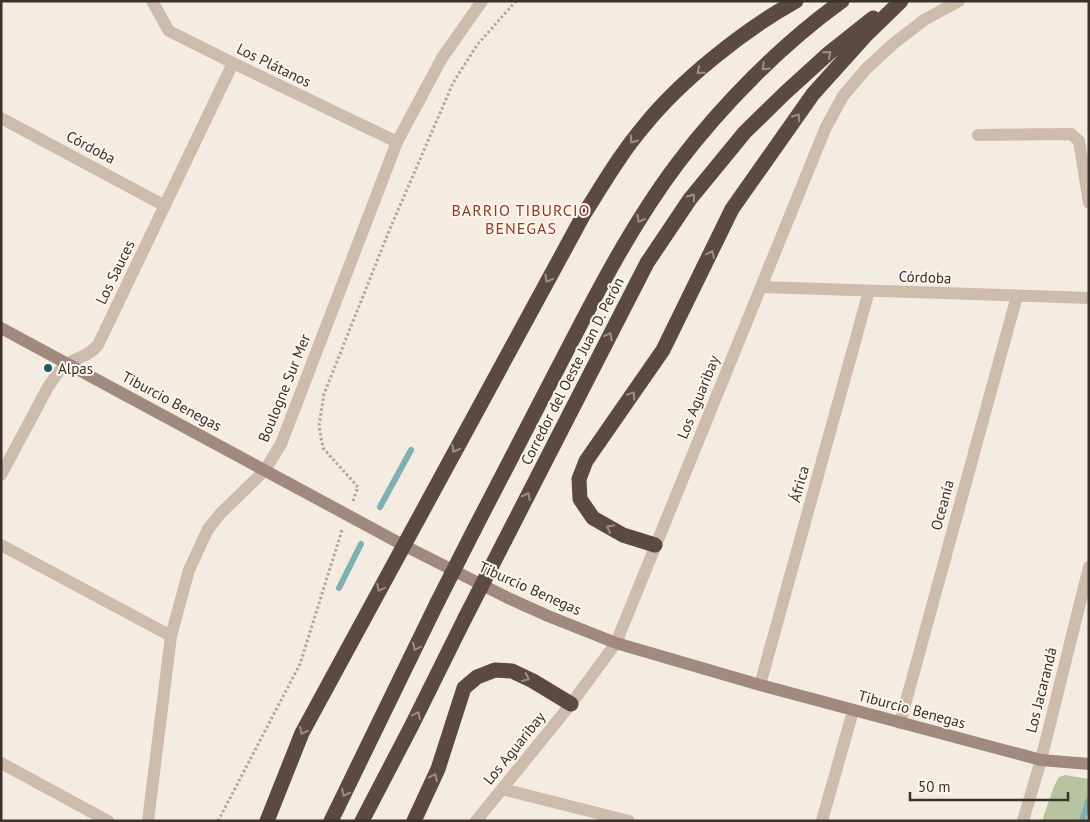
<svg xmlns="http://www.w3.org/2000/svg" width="1090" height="822" viewBox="0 0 1090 822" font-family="'PT Sans',sans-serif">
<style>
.green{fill:#b8c4a0}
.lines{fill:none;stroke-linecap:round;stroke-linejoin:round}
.stream{stroke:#7fb0b2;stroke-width:6}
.path{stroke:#b9a596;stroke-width:3;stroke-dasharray:2.5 2.5;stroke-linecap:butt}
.minor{stroke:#cdbbac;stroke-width:12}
.tertiary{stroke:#cdbbac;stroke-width:12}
.secondary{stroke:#a18a7d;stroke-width:12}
.motorway{stroke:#5c4a42;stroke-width:15}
.motorway-bridge{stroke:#5c4a42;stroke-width:15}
.oneway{stroke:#9c8e87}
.poi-dot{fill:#1f5a5e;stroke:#fbf5ee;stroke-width:2}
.labels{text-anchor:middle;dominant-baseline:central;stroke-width:4;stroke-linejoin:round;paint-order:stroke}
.street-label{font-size:15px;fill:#3b302b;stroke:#fbf5ee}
.poi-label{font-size:15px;fill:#3b302b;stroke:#fbf5ee;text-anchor:start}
.neighbourhood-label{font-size:16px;letter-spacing:1px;fill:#8c3b22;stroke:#fbf5ee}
</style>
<rect width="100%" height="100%" fill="#f4ebe1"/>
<!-- green -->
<path class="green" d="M1065,775l24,4 -2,42h-45l12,-35 5,-9z"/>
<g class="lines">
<!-- stream -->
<path class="stream" d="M380,507l31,-57
M339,588l22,-44
M1082,821l7,-22"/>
<!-- path -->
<path class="path" d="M353,501l5,-14 -35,-39 -4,-22 5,-32 65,-163 64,-148 24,-38 39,-44
M218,821l82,-157 42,-134"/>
<!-- minor -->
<path class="minor" d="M152,1l17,30 64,32 164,79
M1,118l164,88
M978,135l93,-1 8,7 10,62
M761,287l328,11
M1,475l47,-88c5,-7 9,-14 15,-20 11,-10 25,-9 35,-22l135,-282
M1,545l170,91
M760,685l109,-394
M900,723l117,-427
M1,763l107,58
M502,789l127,32
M148,821l23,-185 18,-66 19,-41 12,-15 45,-44
M476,821l95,-117 45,-61 210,-516 17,-31 23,-27 27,-25 31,-24 35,-19
M822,821l31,-110
M1023,821l18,-61 48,-193"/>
<!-- tertiary -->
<path class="tertiary" d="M265,470l16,-26 116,-302 45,-84 40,-57"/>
<!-- secondary -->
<path class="secondary" d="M1,328l402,217 105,53 40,18 68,27 144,42 281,75 48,4"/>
<!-- motorway -->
<path class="motorway" d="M474,530c29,-56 58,-112 87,-168 35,-68 71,-138 117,-199 44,-58 104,-119 164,-162
M505,540l142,-277 43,-64 55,-67 40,-39 44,-40 44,-35
M655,545l-32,-10 -30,-17 -13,-19 -1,-20 7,-18 77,-111 69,-141 81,-115 54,-60 34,-33
M267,821l35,-88 282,-519c19,-30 37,-61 60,-88 37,-46 100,-96 152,-125
M331,821l106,-218
M362,821l50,-96 53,-107
M414,821l24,-52 26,-81 13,-11 18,-7 17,1 21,10 38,23"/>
<!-- motorway-bridge -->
<path class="motorway-bridge" d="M437,603l37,-73
M465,618l40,-78"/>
</g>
<!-- one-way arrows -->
<defs><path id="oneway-chevron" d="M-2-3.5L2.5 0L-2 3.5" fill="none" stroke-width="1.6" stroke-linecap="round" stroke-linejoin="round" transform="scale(1.25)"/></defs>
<g class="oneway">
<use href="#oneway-chevron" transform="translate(828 54) rotate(-41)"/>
<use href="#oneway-chevron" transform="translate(765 67) rotate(136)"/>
<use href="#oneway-chevron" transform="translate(700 71) rotate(140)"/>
<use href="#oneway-chevron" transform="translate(797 117) rotate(-55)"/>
<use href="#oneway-chevron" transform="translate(633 140) rotate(126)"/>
<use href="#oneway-chevron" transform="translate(692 197) rotate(-54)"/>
<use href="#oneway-chevron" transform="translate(640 219) rotate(120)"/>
<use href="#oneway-chevron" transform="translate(711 254) rotate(-65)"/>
<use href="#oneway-chevron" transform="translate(548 279) rotate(119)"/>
<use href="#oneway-chevron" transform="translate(609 336) rotate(-62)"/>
<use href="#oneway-chevron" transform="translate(632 395) rotate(-56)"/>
<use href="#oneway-chevron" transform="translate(455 449) rotate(118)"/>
<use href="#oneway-chevron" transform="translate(527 496) rotate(-63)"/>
<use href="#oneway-chevron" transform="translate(610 528) rotate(-151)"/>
<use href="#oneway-chevron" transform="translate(380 588) rotate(118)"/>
<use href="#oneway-chevron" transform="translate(416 647) rotate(116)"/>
<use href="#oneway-chevron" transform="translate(526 678) rotate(25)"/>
<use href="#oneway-chevron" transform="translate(417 715) rotate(-64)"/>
<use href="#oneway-chevron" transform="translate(303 731) rotate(116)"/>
<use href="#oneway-chevron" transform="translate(434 777) rotate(-65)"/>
<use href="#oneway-chevron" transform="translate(345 793) rotate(116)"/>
</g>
<!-- markers -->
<circle class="poi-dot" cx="48" cy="368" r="5"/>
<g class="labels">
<!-- street labels -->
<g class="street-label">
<text transform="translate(274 65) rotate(26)">Los Plátanos</text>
<text transform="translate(91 147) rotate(28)">Córdoba</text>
<text transform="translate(115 272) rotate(-64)">Los Sauces</text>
<text transform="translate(925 277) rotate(2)">Córdoba</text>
<text transform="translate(572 371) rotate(-63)">Corredor del Oeste Juan D. Perón</text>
<text transform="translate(284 388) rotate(-68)">Boulogne Sur Mer</text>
<text transform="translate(698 397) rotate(-68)">Los Aguaribay</text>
<text transform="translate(172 401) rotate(28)">Tiburcio Benegas</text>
<text transform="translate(799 484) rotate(-75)">África</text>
<text transform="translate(942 505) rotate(-75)">Oceanía</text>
<text transform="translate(530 588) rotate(24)">Tiburcio Benegas</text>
<text transform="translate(1041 690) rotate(-76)">Los Jacarandá</text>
<text transform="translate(912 709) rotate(15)">Tiburcio Benegas</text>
<text transform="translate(514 748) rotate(-51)">Los Aguaribay</text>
</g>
<!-- poi labels -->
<g class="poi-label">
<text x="58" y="368">Alpas</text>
</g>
<!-- neighbourhood labels -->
<g class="neighbourhood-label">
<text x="521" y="210">BARRIO TIBURCIO<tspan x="521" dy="18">BENEGAS</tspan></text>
</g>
</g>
<!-- border -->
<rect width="1090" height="822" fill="none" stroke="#3b302b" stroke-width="5"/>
<!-- scale -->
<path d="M910 792v8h158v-8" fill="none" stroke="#3b302b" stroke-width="2.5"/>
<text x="918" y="792" font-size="15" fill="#3b302b" stroke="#fbf5ee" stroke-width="4" paint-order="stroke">50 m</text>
</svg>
